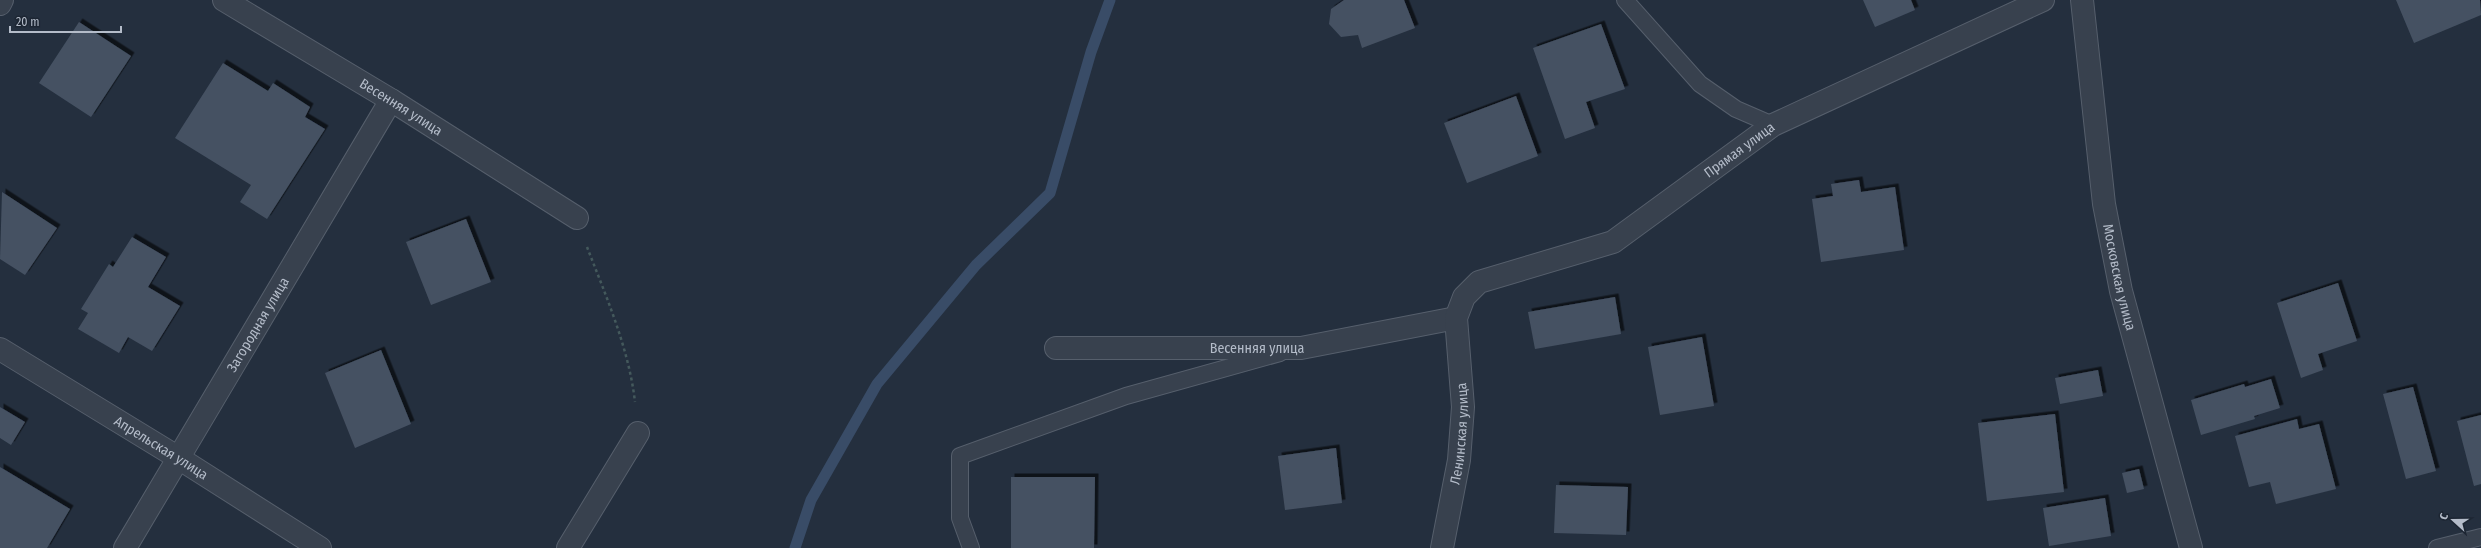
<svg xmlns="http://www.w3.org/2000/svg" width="2481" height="548" viewBox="0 0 2481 548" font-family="'Fira Sans Condensed',sans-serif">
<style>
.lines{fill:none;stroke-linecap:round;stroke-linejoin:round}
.stream{stroke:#394c67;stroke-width:11}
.building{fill:#455162;filter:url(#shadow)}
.service-casing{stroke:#565f6c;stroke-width:18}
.minor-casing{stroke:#565f6c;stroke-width:24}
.path{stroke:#44595c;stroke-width:2.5;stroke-dasharray:3 3;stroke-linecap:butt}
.service{stroke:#38414e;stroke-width:16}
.minor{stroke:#38414e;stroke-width:22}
.labels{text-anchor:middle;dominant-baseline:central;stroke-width:3;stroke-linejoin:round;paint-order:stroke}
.street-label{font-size:14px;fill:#b4bcc9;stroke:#1d2633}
</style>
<defs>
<filter id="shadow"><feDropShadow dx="3.5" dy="-3.5" stdDeviation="0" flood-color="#0009"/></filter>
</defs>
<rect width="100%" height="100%" fill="#242f3e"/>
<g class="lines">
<!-- stream -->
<path class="stream" d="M795,548l16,-48 66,-116 99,-119 74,-72 41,-141 19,-52"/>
</g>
<!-- building -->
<path class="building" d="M1344,0h60l11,28 -53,20 -4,-13 -17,2 -12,-13 2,-15z
M1863,0h48l4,10 -40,17z
M2396,0h84l1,15 -67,28z
M79,22l52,34 -40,61 -52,-34z
M1601,24l24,65 -39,13 9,26 -30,11 -32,-91z
M223,63l45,28 5,-8 37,24 -5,10 20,12 -58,90 -27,-17 11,-17 -76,-47z
M1516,96l22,60 -71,27 -23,-60z
M1859,180l2,12 34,-5 9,63 -83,12 -9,-63 21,-3 -2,-12z
M2,192l55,36 -32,47 -25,-16z
M466,219l25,63 -60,23 -25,-63z
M132,237l34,20 -18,30 32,19 -28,45 -24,-14 -9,16 -41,-24 10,-16 -7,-4 28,-45 4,3z
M2338,283l19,58 -39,13 5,16 -22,8 -24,-75z
M1615,297l6,37 -86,15 -7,-37z
M1702,337l12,69 -54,9 -12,-68z
M381,350l30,74 -56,24 -30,-75z
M2098,370l5,26 -43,8 -5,-26z
M2271,379l9,29 -26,8 1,3 -54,16 -10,-35 53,-16 1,3z
M2413,387l23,84 -30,8 -23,-85z
M0,407l25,15 -14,23 -11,-7z
M2055,414l9,78 -77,9 -9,-78z
M2481,415v69l-7,2 -17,-65z
M2297,419l2,10 20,-5 17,65 -60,15 -6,-22 -21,5 -14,-51z
M1336,448l6,55 -57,7 -7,-54z
M0,467l70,42 -23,39h-47z
M2139,469l5,20 -17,4 -5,-20z
M1011,477h84l-1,71h-83z
M1556,485l72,2 -2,48 -72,-2z
M2105,498l6,38 -62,10 -6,-38z"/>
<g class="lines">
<defs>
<path id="service" d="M1625,0l75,84 36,25 37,16
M971,548l-11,-30v-62l166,-60 154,-43
M2437,548l44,-11"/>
<g id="minor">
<path id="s1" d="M224,0l167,100 186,118"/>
<path id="s2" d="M2082,0l22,204 17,87 70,257"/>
<path d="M0,4l2,-4"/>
<path id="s3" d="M1056,348h245l155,-30"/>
<path id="s4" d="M0,349l177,108 143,91"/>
<path id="s5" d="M125,548l266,-448"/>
<path d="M568,548l70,-115"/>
<path id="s6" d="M1442,548l17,-88 4,-53 -7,-89 8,-21 15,-15 134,-40 160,-117 270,-125"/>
</g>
</defs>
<!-- service casing -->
<use href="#service" class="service-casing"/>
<!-- minor casing -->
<use href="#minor" class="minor-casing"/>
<!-- path -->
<path class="path" d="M587,247c19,49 42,102 48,155"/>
<!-- service -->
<use href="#service" class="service"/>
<!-- minor -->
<use href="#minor" class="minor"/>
</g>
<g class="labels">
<!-- street labels -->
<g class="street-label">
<text stroke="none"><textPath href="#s1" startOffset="207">Весенняя улица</textPath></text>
<text stroke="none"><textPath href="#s6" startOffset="572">Прямая улица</textPath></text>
<text stroke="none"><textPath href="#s2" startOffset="280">Московская улица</textPath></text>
<text stroke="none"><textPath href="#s5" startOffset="260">Загородная улица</textPath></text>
<text stroke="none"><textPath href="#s3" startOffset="201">Весенняя улица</textPath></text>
<text stroke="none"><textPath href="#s6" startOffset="116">Ленинская улица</textPath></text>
<text stroke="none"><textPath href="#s4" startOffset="189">Апрельская улица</textPath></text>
</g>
</g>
<!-- north arrow -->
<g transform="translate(2453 520) rotate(291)" stroke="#1d2633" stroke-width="3" paint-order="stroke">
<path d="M0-3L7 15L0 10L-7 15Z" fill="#b4bcc9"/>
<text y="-6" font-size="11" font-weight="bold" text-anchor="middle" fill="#b4bcc9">С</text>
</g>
<!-- scale -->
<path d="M10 26v6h111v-6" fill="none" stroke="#b4bcc9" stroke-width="2"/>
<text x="16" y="26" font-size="12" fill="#b4bcc9" stroke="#1d2633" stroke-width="3" paint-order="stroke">20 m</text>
</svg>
